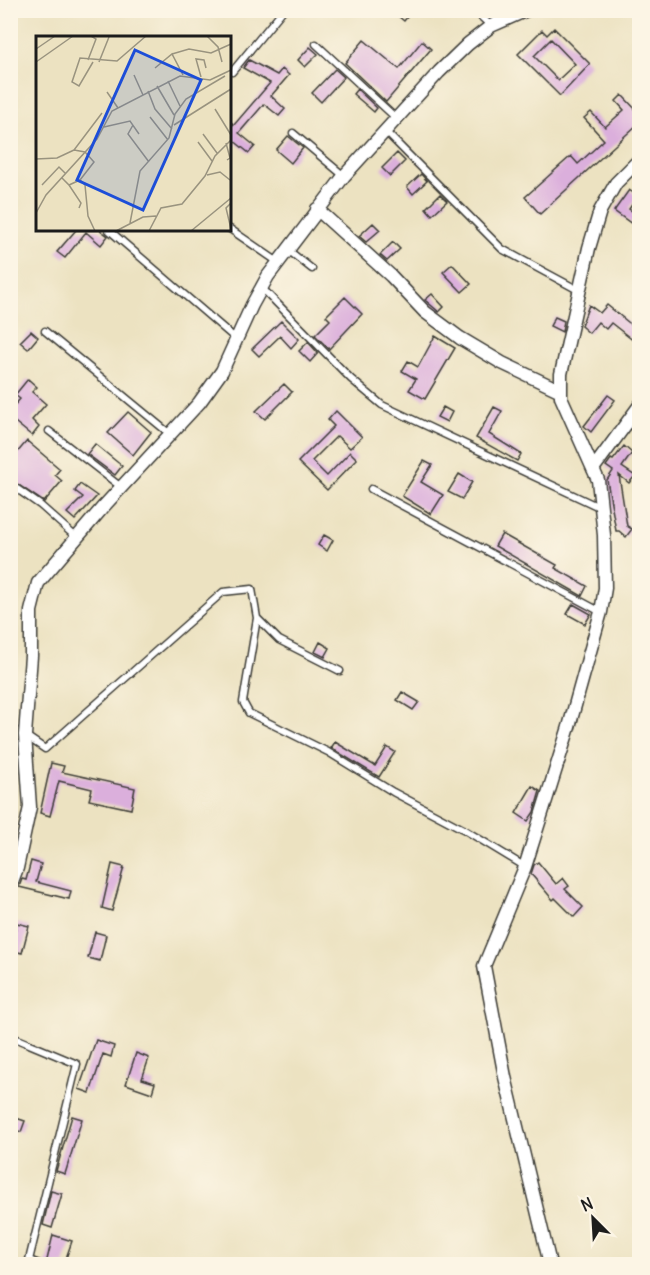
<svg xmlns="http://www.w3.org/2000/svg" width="650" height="1275" viewBox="0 0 650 1275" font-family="Delius,sans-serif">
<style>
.building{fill:#dbafdc;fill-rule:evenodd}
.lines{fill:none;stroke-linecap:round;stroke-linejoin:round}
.service-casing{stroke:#3b3a35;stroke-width:9}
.minor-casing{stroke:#3b3a35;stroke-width:15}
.service{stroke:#fff;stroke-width:6}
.minor{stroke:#fff;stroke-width:12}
.inset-road{fill:none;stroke:#99937f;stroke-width:1.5}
.view{fill:#1d4ed8;fill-opacity:0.15;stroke:#1d4ed8;stroke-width:3}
.inset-edge{fill:none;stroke:#1c1c1c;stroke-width:3}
</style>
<rect width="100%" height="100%" fill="#fcf5e5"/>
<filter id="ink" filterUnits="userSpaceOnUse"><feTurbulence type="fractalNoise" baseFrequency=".0167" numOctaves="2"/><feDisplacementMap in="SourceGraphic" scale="12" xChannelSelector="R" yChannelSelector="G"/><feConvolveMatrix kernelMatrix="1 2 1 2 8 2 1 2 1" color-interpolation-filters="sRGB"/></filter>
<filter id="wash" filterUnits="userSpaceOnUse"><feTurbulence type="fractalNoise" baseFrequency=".008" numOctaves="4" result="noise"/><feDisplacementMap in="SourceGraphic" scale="24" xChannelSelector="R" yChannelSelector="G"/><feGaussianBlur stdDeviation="1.35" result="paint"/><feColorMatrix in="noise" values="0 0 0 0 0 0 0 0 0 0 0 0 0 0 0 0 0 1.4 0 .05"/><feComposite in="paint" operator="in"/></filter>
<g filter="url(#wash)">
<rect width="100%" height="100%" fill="#ece2c1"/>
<g id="blocks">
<!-- building -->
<path class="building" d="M391,10h22l-9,11z
M554,28l36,36 -30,32 -42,-42 24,-24 5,5zM551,39l24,25 -17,16 -24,-24z
M364,40l35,29 23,-28 9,8 -45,53 -41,-39z
M310,47l8,7 -13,13 -7,-7z
M249,60l28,15 5,-6 7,6 -18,21 14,13 -6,7 -15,-12 -25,29 16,13 -6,7 -16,-13 -3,4v-23l4,4 36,-42 -27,-15z
M335,69l9,8 -23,25 -9,-9z
M357,89l20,19 -3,4 -21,-18z
M622,95l17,18v10l-99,91 -15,-17 46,-41 7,8 26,-24 -20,-22 7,-6 14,15 19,-17 -8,-9z
M288,136l15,12 -12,15 -15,-13z
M397,153l8,8 -15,15 -8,-8z
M421,174l6,7 -14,13 -6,-7z
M629,190l9,6 -9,13 10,7v13l-25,-18z
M440,194l7,7 -15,14 -6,-7z
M373,223l7,7 -14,12 -7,-6z
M76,230h24l8,6 -7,9 -15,-13 -21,26 -8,-6z
M393,242l7,7 -13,12 -7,-6z
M452,264l19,20 -9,8 -19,-20z
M432,294l12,13 -5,5 -14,-12z
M345,297l17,17 -33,35 -14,-14 15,-15 -4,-4z
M589,305l11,8 7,-8 32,26v14l-28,-22 -5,6 -8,-7 -9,11 -8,-7z
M555,317l9,4 -2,11 -12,-6z
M281,321l18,18 -8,9 -11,-12 -21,20 -7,-7z
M31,331l7,6 -10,12 -8,-7z
M435,336l20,12 -30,51 -16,-9 7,-11 -14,-8 6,-10 10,6z
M308,342l10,11 -8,9 -11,-11z
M28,379l9,8 -5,5 14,12 -14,16 7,7 -7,9 -22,-18v-8l10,-11 -5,-4z
M284,384l8,8 -27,27 -9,-8z
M608,395l7,5 -24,32 -7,-6z
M443,407l9,5 -5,10 -10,-5z
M494,407l8,4 -13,23 32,20 -4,7 -41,-23z
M336,411l26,26 -12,11 -13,-12 -25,25 15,15 23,-24 7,7 -30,31 -29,-28 36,-36 -6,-6z
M128,412l23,20 -18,23 -25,-22z
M27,441l33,28 -5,6 7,6 -18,21 -34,-23v-18z
M95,444l27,22 -7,9 -28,-21z
M624,446l8,7 -10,14 13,9 -6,7 -10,-8 8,51 5,3 -6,8 -7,-6h-3l-9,-51 6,-9 -7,-5 5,-7 2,1z
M424,461l8,4 -11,17 22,13 -12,19 -29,-18z
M459,474l13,8 -10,17 -14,-7z
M80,484l17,12 -22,24 -8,-7 16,-16 -8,-6z
M502,534l55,31 -2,3 32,18 -5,10 -87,-50z
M324,535l9,5 -6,11 -9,-6z
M573,604l18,10 -6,10 -18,-10z
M320,642l10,6 -5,9 -10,-5z
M402,692l17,10 -6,8 -16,-10z
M335,742l40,24 12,-19 8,5 -16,25 -48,-29z
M51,763l13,3 -2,6 73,16 -4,21 -42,-9 3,-11 -33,-8 -9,35 -10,-3z
M532,786l8,5 -6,21 -6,9 -12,-8z
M31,861l10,3 -5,18 35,9 -2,8 -50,-12 3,-8 4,1z
M538,862l18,22 7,-6 6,8 -4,3 18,18 -9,10 -19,-19 -2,2 -22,-26 3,-9z
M112,864l12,3 -12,44 -10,-3z
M17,923l12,3 -7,27 -12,-3z
M95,932l11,3 -6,26 -12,-3z
M96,1040l18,6 -3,11 -8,-3 -13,39 -11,-4z
M136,1053l13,5 -7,21 13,4 -3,10 -26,-9z
M10,1116l15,5 -4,11 -11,-4z
M72,1116l10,3 -17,55 -9,-3z
M51,1191l11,3 -10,34 -9,-3z
M53,1235l19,6 -8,23h-18z"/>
</g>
</g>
<g filter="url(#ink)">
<use href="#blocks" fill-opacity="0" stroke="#3b3a35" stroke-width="1.5"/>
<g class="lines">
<defs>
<path id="service" d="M474,10l17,16
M316,44l81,75
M232,72l51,-62
M386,132l116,117 78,42
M293,133l51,43
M230,229l48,33
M109,230l127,109
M288,250l24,19
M262,288l89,91 31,26 219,103
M45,331l125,103
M49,431l72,56
M10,484l30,21 37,33
M371,489l230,123
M257,618l-14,84 6,11 79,39 65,40 70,37 61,37
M26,736l19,13 178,-157 29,-3 5,29 22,22 61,31
M10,1036l67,28 -48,196
M26,1264l3,-4 10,4"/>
<path id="minor" d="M317,209l74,67 34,36 35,26 42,25 59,28
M593,469l47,-64
M10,887l7,-19 13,-61 -5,-72 6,-79v-45l7,-28 66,-77 95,-103 23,-32 30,-66 16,-29 76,-100 95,-104 29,-28 23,-18 36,-16
M550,1264l-45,-187 -21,-111 41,-99 44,-140 32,-115 4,-24 -1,-53 -6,-55 -37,-83v-23l28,-126 11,-37 16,-28 24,-24"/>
</defs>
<!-- service casing -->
<use href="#service" class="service-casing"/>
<!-- minor casing -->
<use href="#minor" class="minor-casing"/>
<!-- service -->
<use href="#service" class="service"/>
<!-- minor -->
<use href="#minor" class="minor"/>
</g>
</g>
<!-- overview -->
<g transform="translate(36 36)">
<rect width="195" height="195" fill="#ece2c1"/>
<path class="inset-road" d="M171,0l11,11 4,15M0,13l19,-13M136,18l17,-5 22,4 20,-9M52,24l8,-21 -5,-3M0,26l37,-26M57,26l-14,24 -7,-4 8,-24 37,3 29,-25M63,26l10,-25M119,32l17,-14 11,21M98,39l9,20M165,41l-5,-18 8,1 2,8M132,45l12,25M121,50l17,29M112,55l7,18 17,20M71,56l11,16M179,73l16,26M114,81l18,23M97,89l-5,9 21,28M138,89l57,-36M68,91l26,-6 9,13M167,98l14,19M162,106l14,19M190,107l4,15 -3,2M0,123l21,-1 17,-8M171,139l13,-3 10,8M26,142l7,7 11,-5 5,5 3,31 7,15M44,144l14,-18 -9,-10 -11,-2 28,-37M6,149l17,-18 7,7M33,149l12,18 -2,5M195,167l-5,5 5,21M0,177l10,-18 51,-56 15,-28 68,-35 30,4 21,-10M94,187l10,-52 29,-33 6,-24 11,-15 39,-23M80,195l27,-14 13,-1M113,195l12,-23 21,-4 23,-28 10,-20 16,-16M155,195l40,-33"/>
<path class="view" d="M99,14l66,30 -58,130 -66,-30z"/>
<rect width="195" height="195" class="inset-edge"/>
</g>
<!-- margin -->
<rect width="650" height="1275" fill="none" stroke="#fcf5e5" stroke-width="36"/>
<!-- north arrow -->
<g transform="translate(593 1218) rotate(336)" stroke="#fcf5e5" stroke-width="4.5" paint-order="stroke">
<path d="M0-4.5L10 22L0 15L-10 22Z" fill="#1c1c1c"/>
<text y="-9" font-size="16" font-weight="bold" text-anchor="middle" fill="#1c1c1c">N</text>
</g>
</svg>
